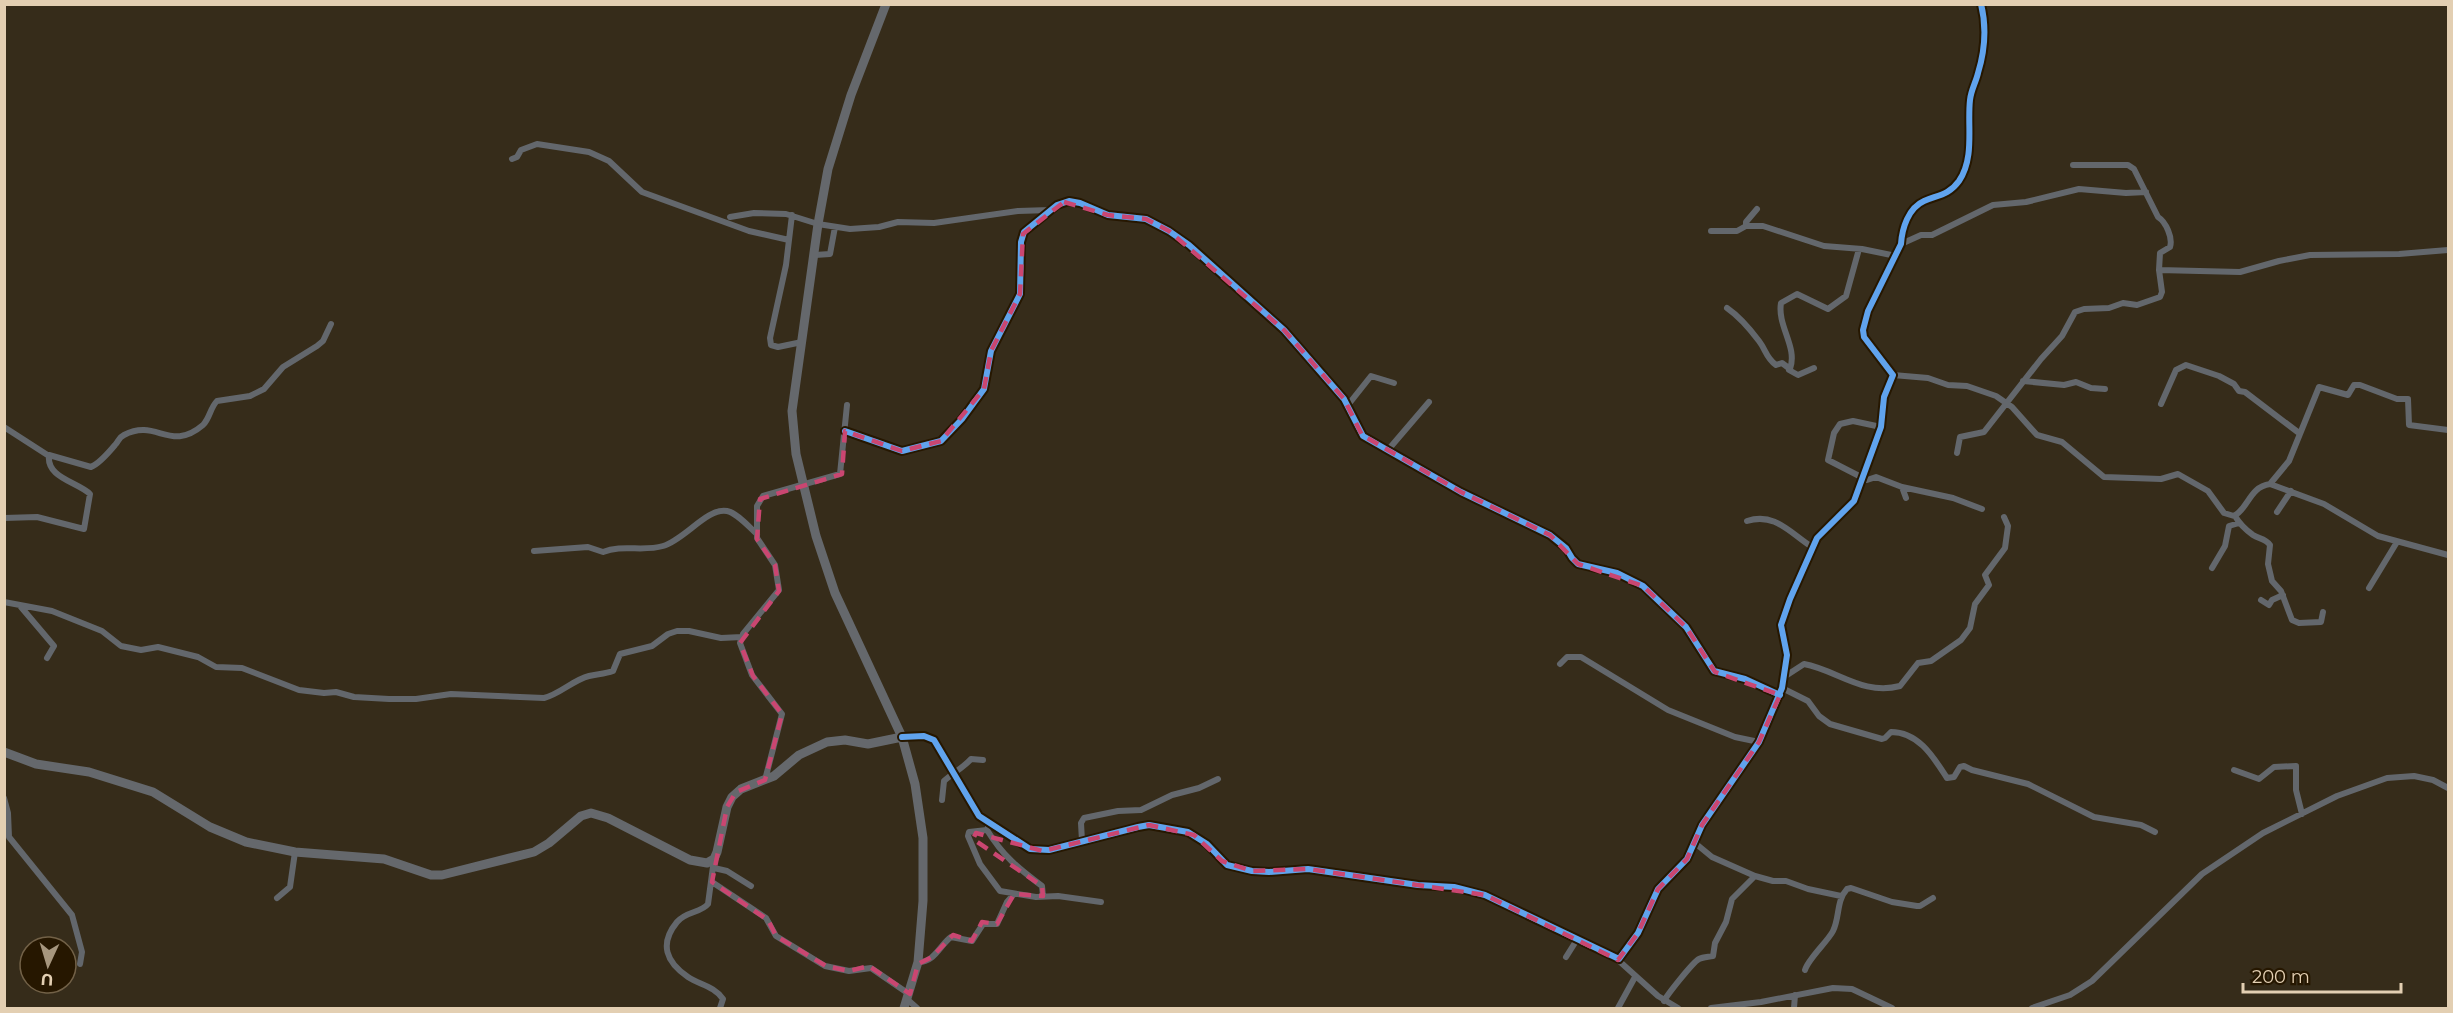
<svg xmlns="http://www.w3.org/2000/svg" width="2453" height="1013" viewBox="0 0 2453 1013" font-family="Montserrat,sans-serif">
<style>
.lines{fill:none;stroke-linecap:round;stroke-linejoin:round}
.minor{stroke:#63676c;stroke-width:6}
.secondary{stroke:#65686c;stroke-width:9}
.cycleway-casing{stroke:#261700;stroke-width:10}
.cycleway{stroke:#60a3ed;stroke-width:6}
.marked{fill:none;stroke:#ca4671;stroke-width:4.5;stroke-dasharray:12 8;stroke-linejoin:round}
</style>
<rect width="100%" height="100%" fill="#362c1a"/>
<g class="lines">
<!-- minor -->
<path class="minor" d="M512,159l5,-2 4,-7 16,-6 52,8 20,9 33,31 107,39 40,9
M2073,165h55l6,4 24,48c8,5 15,21 12,30l-10,6 -1,17
M1757,209l-11,13v4h17l61,20 38,3 34,7
M792,215l-6,50 -16,73 1,7 7,2 24,-5
M730,217l24,-4 32,1 32,10 32,5 29,-2 19,-5 36,1 84,-12 32,-1
M1711,231h26l9,-5
M1901,244l20,-9h11l61,-30 33,-3 53,-13 47,4 20,-1
M815,255l15,-1 5,-27
M1727,308c13,9 23,21 32,33 7,9 7,17 17,24l6,-2 8,6c8,-22 -13,-43 -9,-66l16,-9 31,15 18,-13 13,-47
M1789,370l9,5 16,-7
M1893,375l35,3 20,7 19,1 29,10 16,11 25,28 25,7 42,35 57,2 17,-5 30,17 16,22 10,3c15,-8 15,-29 36,-32l54,20 54,32 70,19
M2023,381l41,4 12,-3 15,6 14,1
M2161,404l15,-34 10,-5 33,11 15,8 5,7 6,1 54,41
M1348,405l23,-29 23,7
M4,427l45,29
M1881,427l-28,-6 -13,3 -6,9 -6,27 39,20 9,-3 26,10 4,11
M845,431l57,20 39,-10 21,-22 22,-30 7,-38 29,-57 1,-52 3,-10 33,-27 12,-4 11,2 28,12 38,4 23,12 20,14 95,85 60,69 19,37 98,56 89,43 16,13 6,10 6,6 39,9 26,13 43,41 28,44 31,8 35,16
M1388,450l41,-48
M1957,453l3,-16 24,-5 57,-73 21,-23 13,-24 9,-3 25,-1 14,-5 14,2 23,-8 2,-5 -3,-22 81,2 39,-11 31,-6 89,-1 49,-4
M2270,484l19,-23 30,-74 29,8 6,-10h6l37,14h11l1,26 39,5
M1902,487l51,11 29,11
M2277,512l14,-21
M2235,516c4,7 11,14 18,19 6,4 12,3 17,10l-2,19 4,17 9,10 11,29 7,3 22,-1 2,-10
M4,518l33,-1 47,12 6,-35c-12,-12 -44,-16 -41,-39l42,12c7,-3 19,-16 24,-22 4,-4 3,-7 9,-10 33,-17 46,18 79,-10 7,-7 7,-17 14,-24l33,-5 14,-7 19,-22 34,-21 6,-5 8,-17
M1747,521c28,-9 43,12 65,26
M534,551l54,-4 15,5c19,-8 40,0 60,-6 21,-6 45,-39 64,-35 10,2 22,16 30,23
M2212,568l13,-22 4,-20 10,-3
M2369,588l28,-46
M2261,600l8,5 3,-5 11,-5
M4,602l48,9 50,20 19,15 20,4 17,-3 40,10 18,10 26,1 57,22 25,3 12,-1 18,5 35,2h27l35,-5 93,4c16,-4 29,-18 45,-22 8,-2 16,-2 24,-5l7,-17 32,-8 16,-12 9,-3h12l32,7 21,-1
M21,607l33,39 -7,12
M1560,664l7,-7h14l87,53 67,27 24,5
M1784,677l20,-13c33,6 59,32 96,22l18,-23 13,-2 30,-21 9,-12 5,-24 14,-19 -4,-10 20,-27 3,-22 -4,-9
M1782,688l26,13 11,15 11,8 52,15 3,-1 6,-6c28,0 43,26 56,46l7,-1 6,-10 4,-1 8,4 56,14 66,33 47,8 14,7
M902,737l22,-1 10,4 45,76 51,33 19,1 89,-23 11,-2 39,7 19,12 20,21 25,6 17,1 39,-3 110,16 36,2 31,8 134,64 19,-26 20,-44 29,-30 15,-34 57,-83 23,-54 5,-33 -6,-30 9,-26 27,-61 37,-37 27,-74 3,-30 9,-22 -29,-38 -1,-7 5,-19 33,-67c1,-15 7,-36 23,-43 14,-6 25,-6 35,-20 16,-24 8,-55 11,-81 1,-10 6,-18 8,-27 7,-23 9,-45 3,-69
M2234,770l25,9 15,-12 22,-1v24l6,24
M765,780l17,-66 -30,-39 -12,-32 3,-9 36,-44 -4,-25 -18,-27v-32l6,-10 77,-22 7,-69
M4,798l4,15 1,24 63,78 10,37 -2,12
M942,800l2,-19c10,-9 19,-13 27,-22l12,1
M988,827l-1,3c16,26 31,38 55,56l1,10
M987,830l-18,2 -1,4 12,28 20,27 36,6 22,-1 43,6
M1082,841l-1,-18 3,-5 34,-7 23,-1 31,-15 27,-7 19,-9
M714,859l-6,45c-7,9 -22,7 -31,18 -18,22 -11,40 11,55 12,8 26,9 35,22l-3,9
M714,868l13,3 24,15
M1755,876l18,5h13l22,8 33,7
M712,882l54,36 10,18 49,30 24,5 22,-3 38,26
M277,898l13,-11 5,-35
M1566,957l12,-19
M1618,960l40,36 20,12
M918,962c16,1 22,-17 33,-25l21,4 11,-17h14l10,-22 7,-8
M1805,970c3,-11 23,-29 28,-39 7,-14 3,-30 14,-42l4,-1 41,14 25,4h3l13,-8
M908,1000l9,8
M1664,1001c3,-6 29,-39 35,-42 4,-2 9,-2 14,-3l2,-13 11,-21 6,-23 23,-23 -43,-19 -17,-14
M1618,1008l17,-31
M1711,1008l50,-6 72,-14 19,1 40,19
M1794,1008l1,-13
M2032,1008l38,-13 22,-14 110,-107 61,-41 74,-37 50,-18 27,-2 19,4 15,8"/>
<!-- secondary -->
<path class="secondary" d="M886,4l-35,91 -23,74 -10,55 -26,187 4,43 20,82 19,57 67,144 13,47 8,54v63l-5,61 -14,46
M4,752l32,12 53,8 64,20 57,35 36,15 49,10 89,7 47,16h11l92,-23 15,-9 32,-27 10,-3 17,5 82,42 17,3 7,-4 3,-7 10,-45 5,-10 9,-8 33,-13 25,-21 28,-13 18,-2 23,4 34,-7"/>
<defs>
<path id="cycleway" d="M845,431l57,20 39,-10 21,-22 22,-30 7,-38 29,-57 1,-52 3,-10 33,-27 12,-4 11,2 28,12 38,4 23,12 20,14 95,85 60,69 19,37 98,56 89,43 16,13 6,10 6,6 39,9 26,13 43,41 28,44 31,8 35,16
M902,737l22,-1 10,4 45,76 51,33 19,1 89,-23 11,-2 39,7 19,12 20,21 25,6 17,1 39,-3 110,16 36,2 31,8 134,64 19,-26 20,-44 29,-30 15,-34 57,-83 23,-54 5,-33 -6,-30 9,-26 27,-61 37,-37 27,-74 3,-30 9,-22 -29,-38 -1,-7 5,-19 33,-67c1,-15 7,-36 23,-43 14,-6 25,-6 35,-20 16,-24 8,-55 11,-81 1,-10 6,-18 8,-27 7,-23 9,-45 3,-69"/>
</defs>
<!-- cycleway casing -->
<use href="#cycleway" class="cycleway-casing"/>
<!-- cycleway -->
<use href="#cycleway" class="cycleway"/>
</g>
<!-- marked area -->
<path class="marked" d="M1064,202l44,13 38,4 23,12 115,99 60,69 18,36 99,57 89,43 28,29 65,22 43,41 29,45 65,23 -21,47 -57,83 -15,34 -29,30 -20,44 -20,27 -133,-65 -177,-26 -56,2 -30,-10 -28,-26 -45,-10 -106,26 -67,-18 -3,6 69,47 1,10 -29,-2 -17,30 -15,-2 -10,19 -19,-6 -21,22 -14,7 -8,30 -41,-28 -20,5 -23,-5 -50,-30 -8,-16 -56,-38 15,-75 9,-15 29,-12 17,-66 -29,-38 -13,-33 39,-52 -4,-26 -18,-26 3,-40 82,-25 3,-43 57,20 39,-10 43,-52 7,-38 29,-57 3,-60z"/>
<!-- border -->
<rect width="2453" height="1013" fill="none" stroke="#e3cfb2" stroke-width="12"/>
<!-- north arrow -->
<g transform="translate(48 965) rotate(184)"><circle r="28" fill="#261700" stroke="#726147" stroke-width="1.5"/>
<path d="M0-4.5L10 22L0 15L-10 22Z" fill="#a6967d"/>
<text y="-9" font-size="16" font-weight="bold" text-anchor="middle" fill="#e3cfb2">U</text>
</g>
<!-- scale -->
<path d="M2243 983v9h158v-9" fill="none" stroke="#e3cfb2" stroke-width="3"/>
<text x="2252" y="983" font-size="18" fill="#e3cfb2" stroke="#261700" stroke-width="4.5" paint-order="stroke">200 m</text>
</svg>
